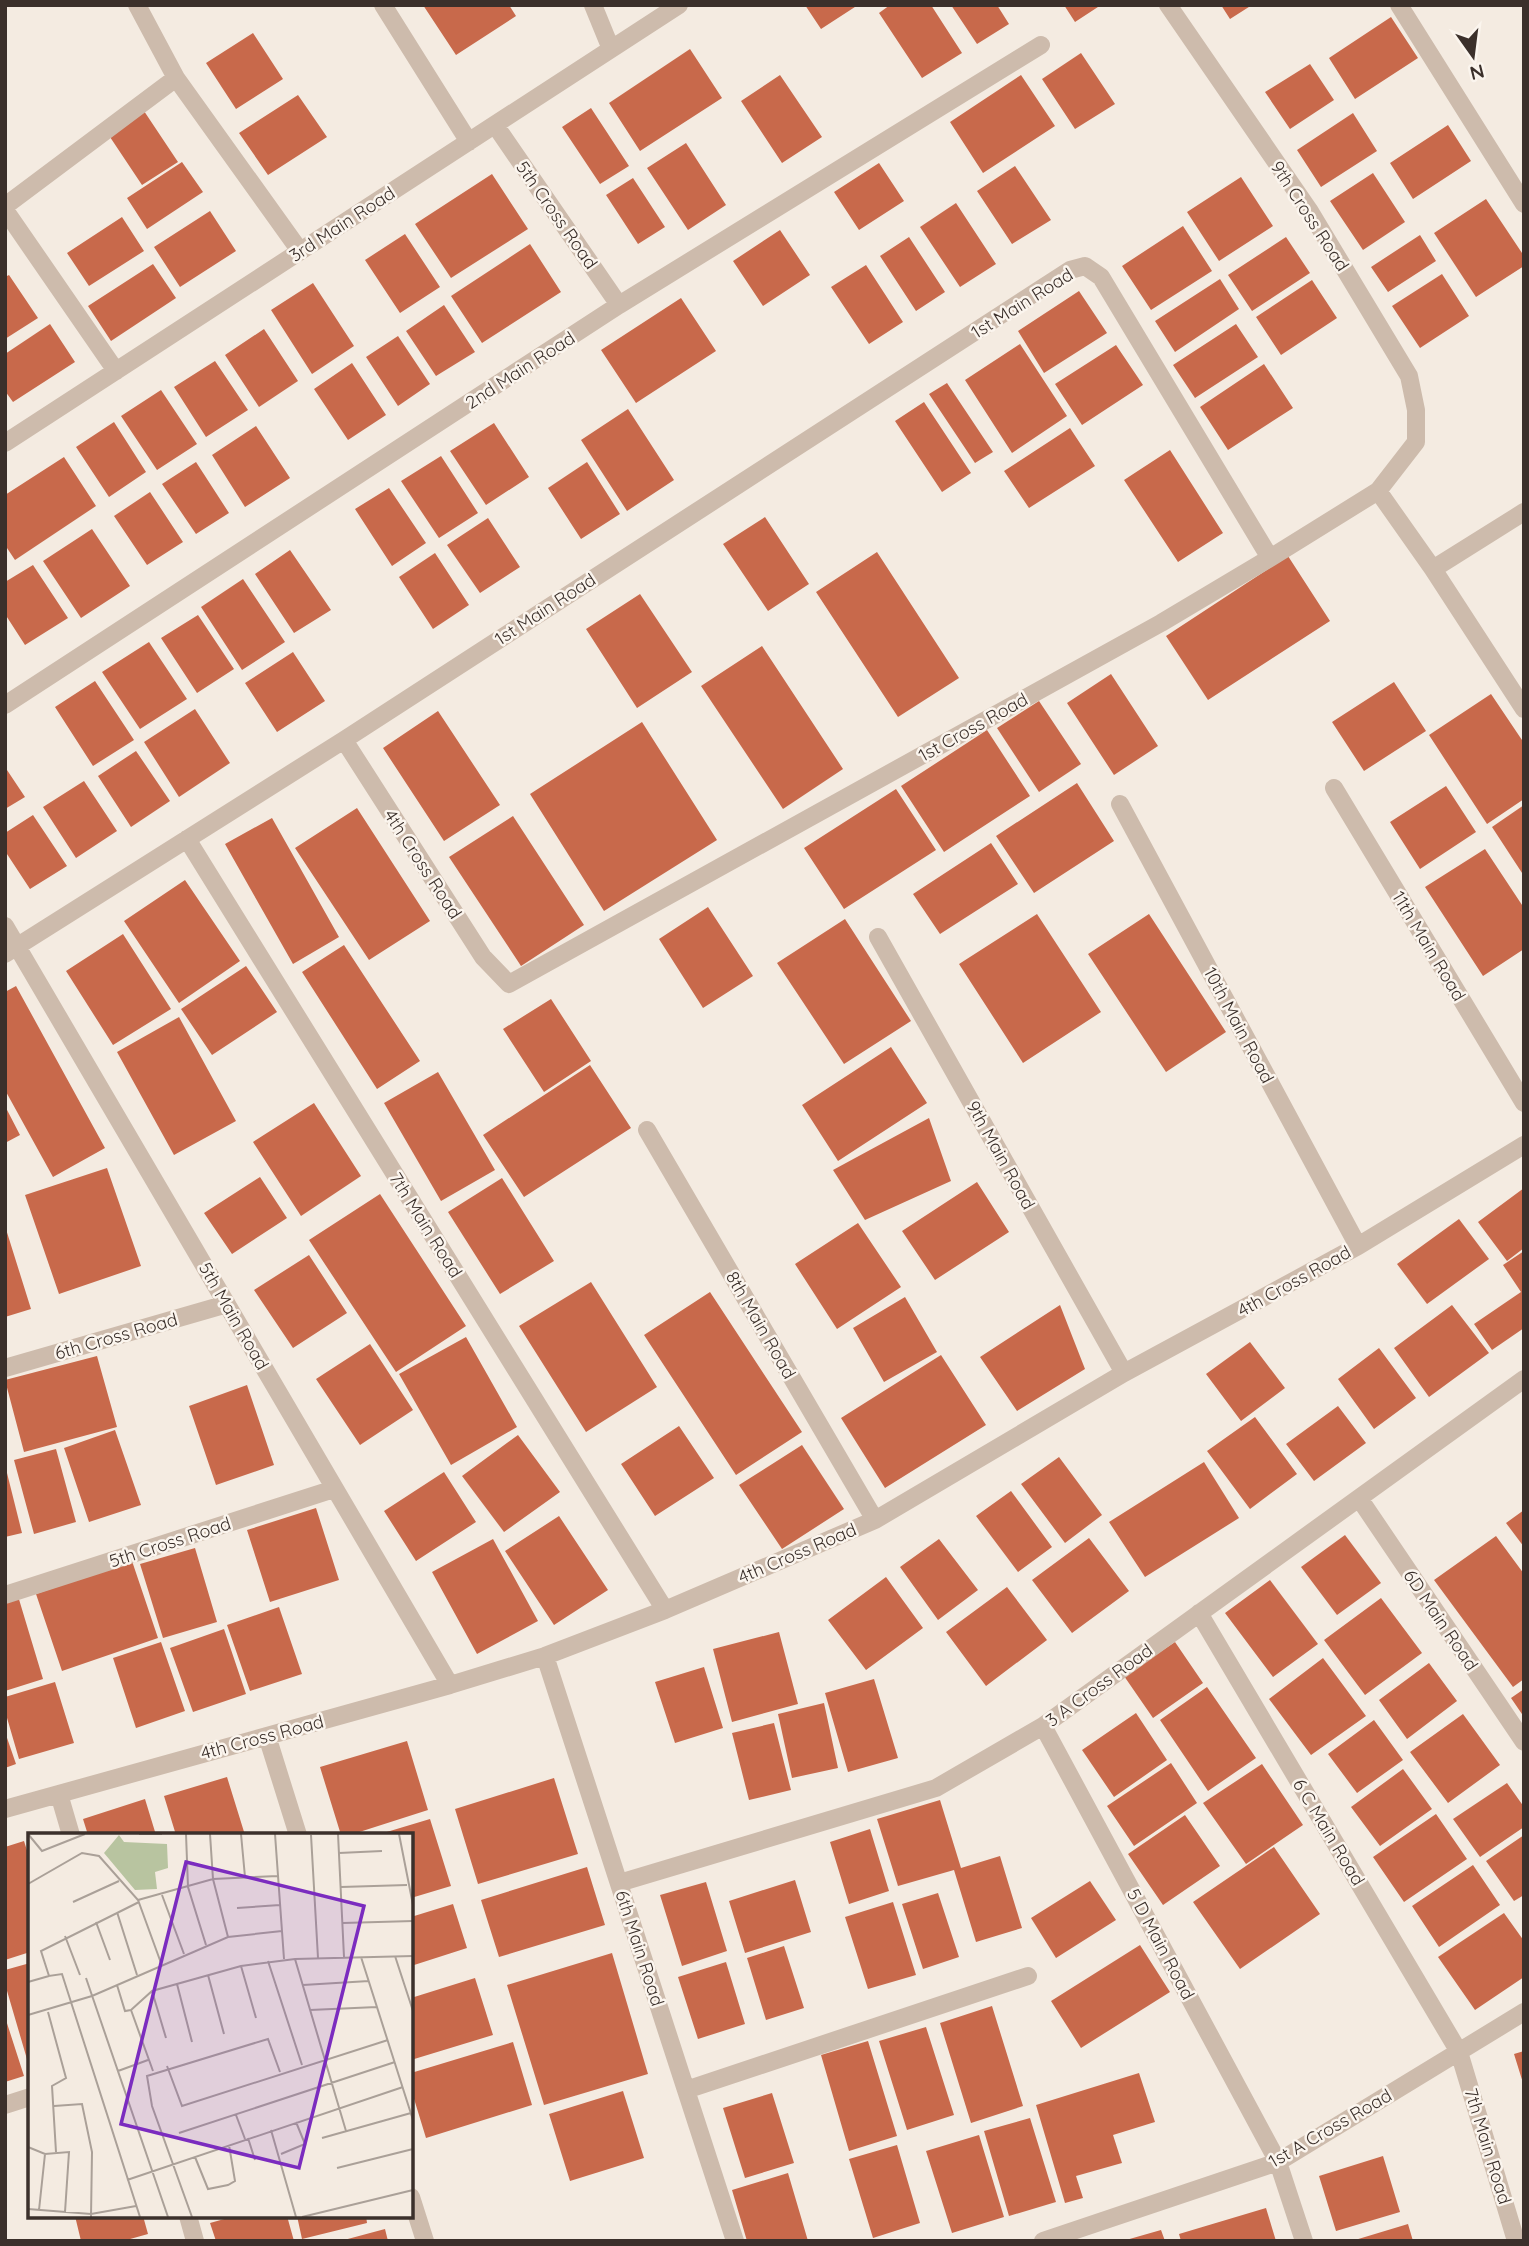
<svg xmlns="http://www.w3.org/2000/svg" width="1529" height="2246" viewBox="0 0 1529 2246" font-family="Quicksand,sans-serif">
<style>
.building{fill:#c8694b}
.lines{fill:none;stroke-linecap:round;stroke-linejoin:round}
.minor{stroke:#cdbbac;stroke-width:18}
.labels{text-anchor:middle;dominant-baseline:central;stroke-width:5;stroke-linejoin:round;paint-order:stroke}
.street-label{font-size:18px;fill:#3b302b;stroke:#fbf5ee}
.inset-road{fill:none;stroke:#aaa098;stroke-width:2}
.view{fill:#7b2cbf;fill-opacity:0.15;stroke:#7b2cbf;stroke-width:3.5}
.inset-edge{fill:none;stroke:#3b302b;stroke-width:3.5}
</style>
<rect width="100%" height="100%" fill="#f4ebe1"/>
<!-- building -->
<path class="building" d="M423,5h86l7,11 -60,39z
M805,5h53l-37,24z
M890,5h41l31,48 -40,25 -43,-65z
M951,5h46l12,19 -32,20z
M1064,5h37l-26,17z
M1221,5h31l-22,14z
M1391,17l27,41 -63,41 -26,-41z
M253,33l30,46 -47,30 -30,-46z
M690,49l32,49 -82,53 -31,-48z
M1081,53l34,51 -40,25 -33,-50z
M1310,64l24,36 -44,29 -25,-37z
M780,75l42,62 -40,26 -41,-62z
M1021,75l34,51 -72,47 -33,-51z
M298,95l29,42 -59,38 -29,-42z
M142,108l36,54 -36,23 -36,-54z
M591,108l38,58 -29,18 -38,-57z
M1353,113l24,38 -56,36 -24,-37z
M1448,125l23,36 -58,38 -23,-36z
M686,143l40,62 -38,25 -41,-62z
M182,162l21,30 -56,37 -20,-31z
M879,163l25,38 -45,29 -25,-38z
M1015,166l36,54 -39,24 -35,-53z
M1373,173l32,49 -42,28 -33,-49z
M492,174l36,55 -77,49 -36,-54z
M1241,177l32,49 -54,35 -32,-49z
M633,178l32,49 -27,17 -32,-49z
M1486,199l38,57v10l-48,31 -42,-64z
M956,203l40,61 -36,23 -40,-60z
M210,211l26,40 -56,36 -26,-40z
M122,217l22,34 -55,35 -22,-33z
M1183,226l29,45 -61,39 -29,-44z
M780,230l30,45 -47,31 -30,-45z
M405,234l35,53 -40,26 -35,-53z
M1420,235l16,26 -48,31 -17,-25z
M909,237l36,55 -29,19 -36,-55z
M1286,237l24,36 -58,38 -24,-36z
M530,244l31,48 -79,51 -31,-47z
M153,264l23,34 -65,43 -23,-35z
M866,265l37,57 -34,22 -38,-57z
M1442,274l27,42 -49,32 -28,-42z
M9,275l29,43 -33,21v-62z
M1220,279l19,30 -64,43 -20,-31z
M1312,280l25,38 -56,37 -25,-38z
M313,283l41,63 -42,28 -41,-64z
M1079,291l28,42 -63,40 -26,-42z
M681,298l35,53 -80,52 -35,-53z
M444,305l31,47 -39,24 -30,-45z
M50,324l25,38 -62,40 -8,-11v-37z
M1236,324l22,33 -63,41 -22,-33z
M264,329l34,52 -39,26 -34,-52z
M398,336l32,48 -32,22 -32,-49z
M1020,344l47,72 -55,37 -47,-73z
M1116,345l27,40 -61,40 -27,-41z
M215,361l33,49 -42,27 -32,-50z
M352,363l34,52 -38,25 -34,-51z
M1264,364l29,44 -65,42 -28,-43z
M947,383l46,69 -18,11 -46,-69z
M161,390l36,54 -40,26 -36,-54z
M924,402l47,71 -29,19 -47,-71z
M628,409l46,71 -47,31 -46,-71z
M114,422l32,50 -37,25 -33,-50z
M494,423l35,54 -43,28 -36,-54z
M256,426l34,52 -45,29 -33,-52z
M1070,428l25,38 -66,42 -25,-37z
M1170,450l53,83 -45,29 -54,-82z
M441,456l37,57 -39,25 -38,-57z
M64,457l32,49 -81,54 -10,-15v-50z
M196,462l33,51 -33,21 -34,-50z
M587,462l33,52 -39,25 -33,-51z
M389,488l37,55 -34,23 -37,-57z
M150,492l33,50 -36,23 -33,-49z
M765,517l44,67 -41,27 -45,-67z
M488,518l32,49 -40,26 -33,-48z
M92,529l38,57 -49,32 -38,-57z
M290,550l41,60 -37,23 -39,-59z
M877,552l82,126 -61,39 -82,-125z
M435,553l34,52 -36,24 -34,-52z
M1288,556l42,65 -122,79 -42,-64z
M33,565l35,53 -43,27 -20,-31v-32z
M243,579l42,63 -43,28 -41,-63z
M640,594l52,78 -55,36 -51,-79z
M198,615l36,54 -37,24 -36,-55z
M149,642l38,57 -47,30 -38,-57z
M762,646l81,123 -60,40 -82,-123z
M293,652l32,49 -48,31 -32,-49z
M1111,674l47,72 -44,29 -47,-72z
M95,681l39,59 -41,26 -38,-59z
M1394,682l32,49 -62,40 -32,-49z
M1491,694l33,49v56l-37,25 -58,-89z
M1039,701l42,63 -42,28 -42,-64z
M195,709l35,54 -51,34 -35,-55z
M438,711l62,94 -56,36 -61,-93z
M642,722l75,118 -113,71 -74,-117z
M987,730l43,66 -86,56 -43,-66z
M136,751l34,50 -39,26 -33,-51z
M5,767l20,30 -20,12z
M84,781l33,50 -41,27 -33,-51z
M1077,783l37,58 -80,52 -38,-57z
M1446,786l30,46 -56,37 -30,-47z
M896,789l40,61 -92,59 -40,-61z
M1524,805v71l-32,-49z
M357,808l73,113 -61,39 -74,-112z
M33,815l34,51 -37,23 -25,-38v-18z
M513,816l71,109 -63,41 -72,-109z
M272,818l67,119 -46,27 -68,-120z
M991,843l27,41 -78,50 -27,-40z
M1485,849l39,59v41l-41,27 -58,-89z
M185,880l55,81 -61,42 -55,-82z
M708,907l45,69 -50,32 -44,-69z
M1037,914l64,98 -78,51 -64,-99z
M1149,914l77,118 -60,40 -78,-118z
M845,919l66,102 -67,43 -67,-101z
M123,934l48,75 -58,36 -47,-74z
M344,945l76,116 -43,28 -75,-117z
M246,966l31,46 -65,43 -31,-46z
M16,986l89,162 -52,29 -48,-87v-98z
M551,999l40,62 -47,31 -41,-63z
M179,1017l57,104 -62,34 -57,-103z
M891,1047l36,56 -89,58 -36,-56z
M590,1065l41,63 -107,69 -41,-62z
M438,1072l57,98 -54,31 -57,-98z
M314,1103l47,73 -60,40 -48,-74z
M5,1106l15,29 -15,8z
M929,1118l22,63 -86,39 -32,-50z
M107,1168l34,98 -82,28 -34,-99z
M260,1177l27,41 -55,36 -28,-41z
M502,1178l52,83 -54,33 -52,-82z
M977,1182l32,50 -74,48 -33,-49z
M1524,1188v60l-17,13 -29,-39z
M380,1194l86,132 -70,46 -87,-132z
M1459,1219l30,40 -62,45 -30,-40z
M858,1223l43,64 -64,42 -42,-65z
M5,1226l26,83 -26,8z
M1524,1251v77l-32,22 -18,-26 47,-32 -18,-27z
M309,1255l38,58 -54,35 -39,-58z
M591,1282l66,105 -71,45 -67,-106z
M710,1292l92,140 -66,43 -92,-140z
M905,1297l32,55 -53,30 -31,-54z
M1060,1305l25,64 -68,42 -37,-54z
M1452,1305l37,48 -60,44 -35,-49z
M466,1337l51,90 -66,38 -52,-91z
M1250,1342l35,46 -44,33 -35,-47z
M370,1344l43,66 -53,35 -44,-66z
M1379,1348l37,50 -42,31 -36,-50z
M941,1355l45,70 -101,63 -44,-70z
M97,1356l20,71 -93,25 -19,-72z
M247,1385l27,80 -58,20 -27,-79z
M1338,1406l28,37 -52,38 -28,-37z
M1255,1417l42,57 -47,35 -43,-58z
M679,1426l35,52 -59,38 -34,-52z
M115,1430l26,75 -52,17 -25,-74z
M518,1435l42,57 -56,40 -42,-56z
M802,1445l42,64 -62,40 -43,-64z
M56,1449l20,73 -42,12 -20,-74z
M1059,1457l43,58 -37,28 -44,-59z
M1204,1462l35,56 -94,59 -36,-55z
M5,1465l17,68 -17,4z
M444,1472l32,50 -60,39 -32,-50z
M1011,1491l41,56 -34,25 -42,-56z
M316,1508l23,72 -69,22 -23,-72z
M1524,1510v37l-18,-24z
M559,1516l49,74 -54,35 -49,-74z
M1345,1535l36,48 -44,32 -36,-48z
M1496,1536l28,38v105l-11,8 -79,-107z
M1089,1538l40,53 -57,42 -40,-53z
M493,1539l45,82 -61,33 -45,-82z
M939,1539l39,51 -40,30 -38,-53z
M195,1548l22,74 -54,16 -23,-74z
M132,1561l26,77 -96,33 -26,-77z
M886,1577l37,51 -57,42 -38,-50z
M1270,1580l48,64 -45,33 -48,-64z
M1007,1587l40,53 -61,46 -40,-54z
M18,1596l25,83 -38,12v-91z
M1381,1598l41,55 -57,42 -41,-55z
M279,1607l23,67 -52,17 -23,-66z
M224,1629l22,65 -53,18 -23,-64z
M779,1632l19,72 -66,18 -19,-73z
M161,1642l24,69 -49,17 -23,-70z
M1175,1642l28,41 -50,35 -29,-42z
M1323,1658l43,58 -55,39 -42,-56z
M1429,1663l28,38 -50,38 -28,-39z
M704,1667l19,61 -48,15 -20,-61z
M874,1679l24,79 -50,14 -23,-79z
M55,1682l19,61 -55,16 -14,-48v-14z
M1207,1687l49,71 -48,33 -48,-71z
M1524,1689v28l-13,-19z
M824,1703l14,65 -46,10 -14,-64z
M1136,1713l31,47 -53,37 -32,-47z
M1463,1714l37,51 -52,38 -38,-51z
M1374,1720l29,40 -46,33 -29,-39z
M774,1723l17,67 -42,10 -17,-67z
M5,1732l11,32 -11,4z
M407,1741l21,69 -78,25h-9l-21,-68z
M1171,1763l26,40 -63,43 -27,-40z
M1262,1764l41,61 -57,39 -43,-61z
M1403,1769l29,40 -52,37 -29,-39z
M227,1777l18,58h-69l-12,-39z
M554,1778l24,76 -100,30 -23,-75z
M1507,1783l17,24v20l-44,30 -27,-38z
M145,1799l11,36h-68l-5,-16z
M940,1800l21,68 39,-12 22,72 -46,14 -22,-72 -56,16 -21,-67z
M1436,1814l31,45 -63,43 -31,-45z
M1185,1815l35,51 -57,39 -35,-51z
M430,1819l21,67 -40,12v-63l-31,-1z
M870,1829l19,62 -40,13 -19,-62z
M1524,1835v60l-10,6 -28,-40z
M24,1841l6,19v92l-25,8v-113z
M1274,1847l46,67 -80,55 -47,-67z
M1473,1865l27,40 -61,42 -27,-41z
M587,1867l18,58 -106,32 -18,-57z
M795,1880l16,52 -66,21 -16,-52z
M1090,1881l26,39 -60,38 -25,-40z
M706,1882l21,69 -45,15 -22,-71z
M938,1893l21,64 -36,12 -21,-65z
M893,1902l23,73 -48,14 -23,-72z
M453,1904l14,44 -56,18v-49z
M1504,1913l20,28v36l-49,33 -37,-53z
M1140,1945l30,47 -89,56 -30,-47z
M784,1946l20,62 -38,12 -19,-62z
M612,1953l36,121 -104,31 -37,-120z
M726,1962l19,62 -47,15 -20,-62z
M30,1963v103h-1l-24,-82v-14z
M475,1978l18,57 -82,25v-62z
M992,2006l31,100 -52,17 -31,-100z
M5,2017l19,59 -19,6z
M926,2027l28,88 -47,15 -28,-89z
M868,2041l29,95 -48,15 -28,-96z
M513,2042l19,63 -106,33 -15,-49v-16z
M1524,2051v32h-1l-9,-29z
M1139,2073l16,49 -42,13 9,28 -46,13 7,22 -18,5 -29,-98z
M623,2091l21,67 -74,23 -21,-67z
M772,2093l22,70 -49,15 -22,-70z
M1030,2118l26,84 -47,14 -25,-85z
M979,2135l25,82 -52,16 -26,-82z
M897,2145l23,78 -47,15 -24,-79z
M1383,2156l17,56 -64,19 -17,-55z
M788,2173l20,68h-61l-15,-51z
M1266,2208l10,33h-95l-2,-7z
M75,2216h68l5,18 -25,7h-42z
M235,2216h52l7,25h-78l-6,-18z
M297,2216h69l1,7 -65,16z
M1408,2224l5,17h-58v-1z
M385,2229l3,12h-44v-1z
M1161,2230l4,11h-39v-1z"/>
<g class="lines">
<!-- minor -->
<path class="minor" d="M137,5l39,73 124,173
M383,5l86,137
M593,5l18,44
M1399,5l125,199
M495,125l124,180
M5,206l171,-128
M5,210l111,161
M5,443l674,-438
M1378,491l55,78 91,140
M1433,569l91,-57
M5,705l614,-400 422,-260
M344,740l139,217 26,27 652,-361 109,-65 108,-67 38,-49v-32l-7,-34 -100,-166 -141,-205
M1334,788l190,315
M1120,804l238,442
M187,839l478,771
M5,926l445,759
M878,937l246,436
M5,954l339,-214 726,-470 15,-4 16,11 169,281
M647,1130l228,390
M5,1368l222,-64
M1359,1498l165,244
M5,1595l329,-106
M1199,1613l260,439 57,189
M545,1656l190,585
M1043,1726l235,436 26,79
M267,1736l31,99
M59,1794l12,41
M5,1809l445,-124 95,-29 120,-46 210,-90 249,-147 234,-127 166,-101
M619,1883l317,-95 107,-62 481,-347
M686,2090l342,-114
M5,2105l25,-8
M411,2197l14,44
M188,2216l7,25
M1043,2241l235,-79 246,-150"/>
</g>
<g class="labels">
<!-- street labels -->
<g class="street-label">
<text transform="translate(557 215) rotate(55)">5th Cross Road</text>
<text transform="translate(1310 216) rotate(57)">9th Cross Road</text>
<text transform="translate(342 224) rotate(-33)">3rd Main Road</text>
<text transform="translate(1022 303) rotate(-32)">1st Main Road</text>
<text transform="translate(520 370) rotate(-33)">2nd Main Road</text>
<text transform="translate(545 609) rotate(-33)">1st Main Road</text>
<text transform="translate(973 727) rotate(-29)">1st Cross Road</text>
<text transform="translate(423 864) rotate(57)">4th Cross Road</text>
<text transform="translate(1429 946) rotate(59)">11th Main Road</text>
<text transform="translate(1239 1025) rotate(62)">10th Main Road</text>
<text transform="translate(1001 1155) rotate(61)">9th Main Road</text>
<text transform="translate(426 1225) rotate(58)">7th Main Road</text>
<text transform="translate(1294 1281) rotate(-29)">4th Cross Road</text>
<text transform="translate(234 1316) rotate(60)">5th Main Road</text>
<text transform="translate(761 1325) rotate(60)">8th Main Road</text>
<text transform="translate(116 1336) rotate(-16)">6th Cross Road</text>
<text transform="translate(170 1542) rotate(-18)">5th Cross Road</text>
<text transform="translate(797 1553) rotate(-23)">4th Cross Road</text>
<text transform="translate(1441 1620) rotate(56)">6D Main Road</text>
<text transform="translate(1099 1685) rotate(-36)">3 A Cross Road</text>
<text transform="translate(262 1737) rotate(-15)">4th Cross Road</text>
<text transform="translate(1329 1832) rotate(59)">6 C Main Road</text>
<text transform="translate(1161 1944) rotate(62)">5 D Main Road</text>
<text transform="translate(640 1948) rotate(72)">6th Main Road</text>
<text transform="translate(1330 2128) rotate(-30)">1st A Cross Road</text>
<text transform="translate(1488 2146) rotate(73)">7th Main Road</text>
</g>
</g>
<!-- overview -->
<g transform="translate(28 1833)">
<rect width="385" height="385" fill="#f4ebe1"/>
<path d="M91,2l5,7 43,2 1,24 -13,4 2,17 -22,1 -31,-37z" fill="#b8c4a0"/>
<path class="inset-road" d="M0,1l14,17 43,-17M111,1h23M158,1l2,53 18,58M182,1l3,45 15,58M213,1l4,43M247,1l9,125M310,1l6,123M371,1l14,71M283,2l7,123M311,20l43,-2M0,51l54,-31 17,3 39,44 23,63M313,54l66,-2M134,62l22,59M110,67l75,-21 65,-3M45,69l46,-21M111,69l-98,49 8,25 13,-2 78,243M209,75l43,-3M89,79l20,63M68,89l14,38M315,90l70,-2M37,103l15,39M367,123l18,55M333,124l52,163M267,126l51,172M240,128l34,104M213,133l15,52M180,142l16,59M58,145l82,239M0,149l21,-6M149,151l15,58M89,152l8,26 6,-1M275,152l66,-4M124,158l14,47M103,177l21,-19 89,-25 54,-7 118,-3M103,177l22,61M282,177l67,-3M20,179l18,66 -14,8 4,66M0,182l64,-19 136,-59 54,-6M139,233l15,40 206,-66M90,238l30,-11M26,273l28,-2 10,48 -1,65M208,282l9,24M243,297l25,87M151,300l216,-71M220,305l7,22M294,305l89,-25M0,314l17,7 24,-2 -4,60M253,321l24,-10 -9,-22M167,324l13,32 20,-4 7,-4 -6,-36M309,335l76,-19M99,347l276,-93M0,376l63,5 45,-8M11,377l6,-56M164,384l-40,-111 -5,-30 121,-37 12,33M274,384l111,-27"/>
<path class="view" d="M158,29l178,44 -65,262 -178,-44z"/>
<rect width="385" height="385" class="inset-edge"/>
</g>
<!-- border -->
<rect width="1529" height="2246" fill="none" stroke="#3b302b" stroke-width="14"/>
<!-- north arrow -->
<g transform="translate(1473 56) rotate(166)" stroke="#fbf5ee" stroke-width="5" paint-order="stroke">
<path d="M0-5L12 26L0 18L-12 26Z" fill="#3b302b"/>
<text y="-10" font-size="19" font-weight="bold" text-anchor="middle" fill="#3b302b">N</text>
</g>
</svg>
